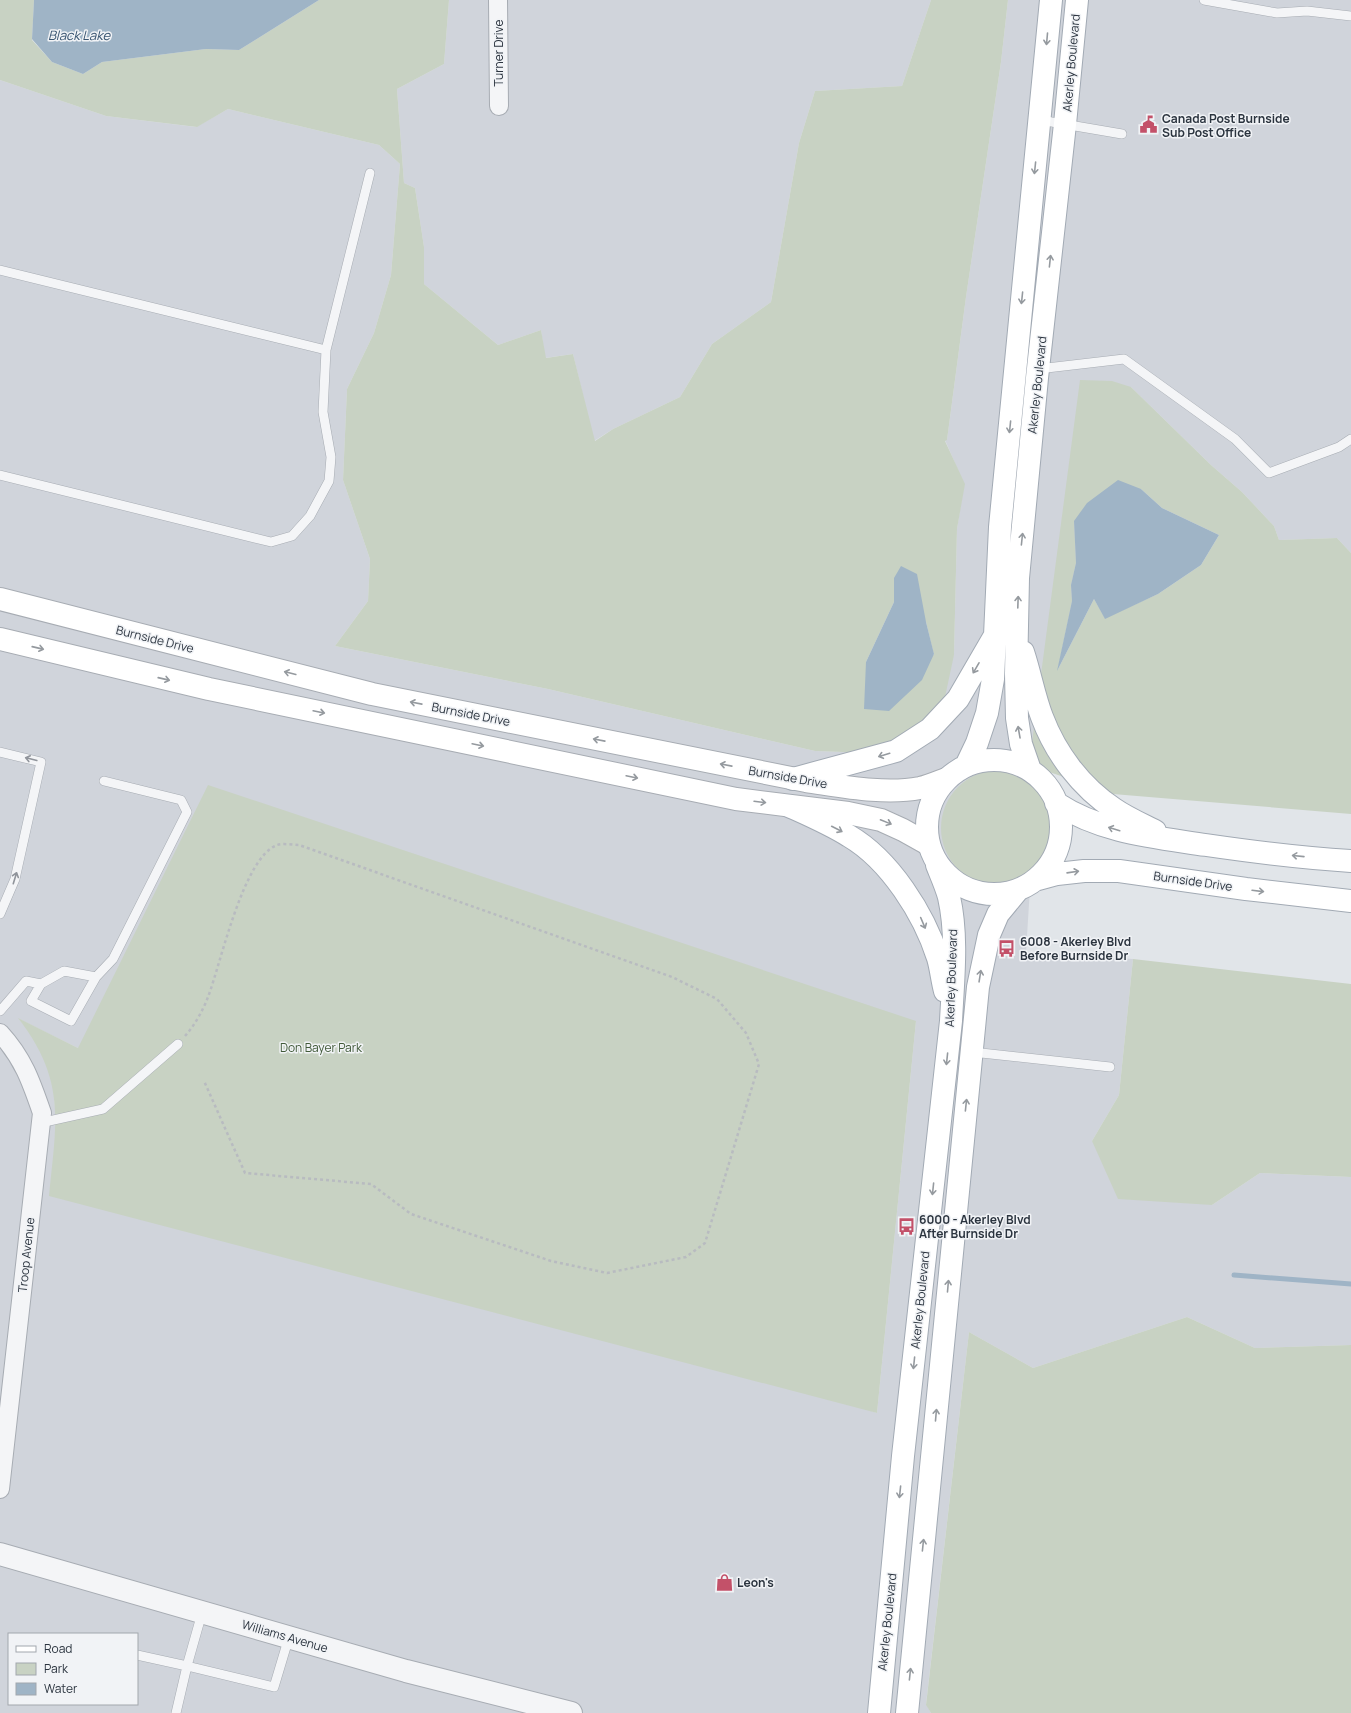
<svg xmlns="http://www.w3.org/2000/svg" width="1351" height="1713" viewBox="0 0 1351 1713" font-family="Manrope,sans-serif">
<style>
.built{fill:#d0d4db;fill-rule:evenodd}
.green{fill:#c8d2c3;fill-rule:evenodd}
.water{fill:#9fb4c6}
.lines{fill:none;stroke-linecap:round;stroke-linejoin:round}
.stream{stroke:#9fb4c6;stroke-width:5}
.service-casing{stroke:#a7acb3;stroke-width:10}
.minor-casing{stroke:#a7acb3;stroke-width:20}
.tertiary-casing{stroke:#a7acb3;stroke-width:24}
.secondary-casing{stroke:#a7acb3;stroke-width:24}
.primary-casing{stroke:#a2aab4;stroke-width:24}
.path{stroke:#b8bbc0;stroke-width:2.5;stroke-dasharray:3 3;stroke-linecap:butt}
.service{stroke:#f4f5f7;stroke-width:9}
.minor{stroke:#f4f5f7;stroke-width:18}
.tertiary{stroke:#f4f5f7;stroke-width:22}
.secondary{stroke:#fff;stroke-width:22}
.primary{stroke:#fff;stroke-width:22}
.oneway{stroke:#959a9f}
.oneway2{stroke:#90949b}
.labels{text-anchor:middle;dominant-baseline:central;stroke-width:3;stroke-linejoin:round;paint-order:stroke}
.street-label{font-size:12px;fill:#2b343f;stroke:#f1f3f6}
.poi-label{font-size:12px;font-weight:bold;fill:#2b343f;stroke:#f1f3f6;text-anchor:start}
.park-label{font-size:12px;fill:#415a39;stroke:#f1f3f6}
.water-label{font-size:13px;font-style:italic;fill:#385470;stroke:#f1f3f6}
</style>
<rect width="100%" height="100%" fill="#e1e5e9"/>
<!-- built -->
<path class="built" d="M449,0h482l-29,86 -87,5 -16,52 -28,159 -59,42 -32,53 -67,32 -19,12 -21,-87 -28,4 -4,-28 -43,15 -74,-61v-37l-9,-59 -11,-5 -7,-94 47,-25z
M1008,0h343v553l-14,-15 -58,2 -5,-14 -32,-34 -31,-27 -80,-78 -102,378 4,75 -7,112 107,7 -14,136 -27,46 120,64 48,-32 91,4v168l-96,3 -68,-31 -154,51 -64,-36 -43,372 5,9h-931v-1633l106,36 90,11 32,-18 151,36 21,19 -9,111 -17,58 -27,56 -4,91 27,79 -2,42 -33,45 213,43 267,62 83,3 56,-99 3,-126 7,-45 -19,-44h2l19,-143 35,-235zM19,1019l59,29 838,-27 -39,392 -821,-289 -2,-31 -4,-19 -8,-21 -11,-19zM9,1634h128v70h-128z"/>
<!-- green -->
<path class="green" d="M0,0h34l-2,40 20,22 31,12 19,-12 104,-13 33,1 80,-50h130l-5,64 -47,25 7,94 11,5 9,59v37l74,61 43,-15 5,28 27,-4 22,87 18,-12 67,-32 32,-53 59,-42 28,-159 16,-52 87,-5 29,-86h77l-7,62 -35,235 -19,143 -2,1 20,43 -8,45 -3,126 -15,70 -41,29 -83,-3 -267,-62 -213,-43 33,-45 2,-42 -27,-79 4,-91 27,-56 17,-58 9,-111 -21,-19 -151,-36 -31,18 -91,-11 -106,-36zM894,578l32,44 8,33 -68,7 28,-60z
M1080,380l32,1 19,6 80,78 31,27 32,34 5,14 58,-2 14,15v261l-238,-20 -84,-29zM1141,489l21,19 57,27 -18,30 -43,29 -53,24 -11,-19 -36,70 14,-68 -1,-16 5,-22 -2,-42z
M941 828a58 58 0 1 1 116 0a58 58 0 1 1-116 0Z
M208,785l708,236 -39,392 -828,-217c7,-73 18,-115 -31,-178l60,30z
M1133,959l218,25v193l-91,-4 -48,32 -94,-6 -26,-58 27,-46z
M1187,1317l68,31 96,-3v368h-420l-5,-8 43,-373 64,36z"/>
<!-- water -->
<path class="water" d="M34,0h285l-80,50 -33,-1 -104,13 -19,12 -31,-12 -20,-23z
M1118,480l23,9 21,19 57,27 -18,30 -43,29 -53,25 -11,-20 -37,72 15,-70 -1,-16 5,-22 -2,-42 13,-18z
M901,566l16,8 9,48 8,32 -12,26 -33,31 -25,-2 2,-47 28,-60v-24z"/>
<g class="lines">
<!-- stream -->
<path class="stream" d="M1234,1275l117,9"/>
<defs>
<path id="service" d="M1204,0l73,13 30,-2 44,5
M1040,120l82,14
M0,270l326,80 44,-177
M1038,369l86,-10 111,80 34,34 70,-26 12,-8
M0,475l271,67 21,-6 18,-20 19,-35 2,-24 -8,-45 3,-62
M0,752l41,10 -26,117 -15,35
M41,984l-10,17 40,20 25,-44
M0,1011l26,-30 15,3 23,-13 32,6 17,-18 74,-147 -6,-12 -77,-19
M972,1052l138,15
M40,1123l63,-14 75,-65
M202,1613l-15,53 87,21 15,-50
M137,1655l50,11 -11,47"/>
<path id="minor" d="M498,0l1,106
M0,1033c23,25 31,48 42,80l-42,376"/>
<path id="tertiary" d="M0,1554l406,117 165,42"/>
<path id="secondary" d="M0,599l372,95 434,87c35,5 78,14 114,7 9,-2 18,-6 26,-9
M0,639l209,50 527,110 112,14 33,7 22,10 25,14"/>
<path id="primary" d="M1023,652c7,21 11,44 19,65 14,37 39,70 72,92 13,9 27,15 41,22
M927 827a67 67 0 1 1 134 0a67 67 0 1 1-134 0Z
M966,766l11,-23 10,-30 6,-34 7,-152 51,-527
M1030,770l-9,-26 -4,-26 -1,-44 2,-96 19,-200 28,-254 12,-124
M793,779l103,-28 34,-22 28,-30 36,-62
M1056,803c46,30 98,34 150,42 48,7 97,13 145,16
M789,806c20,9 41,18 60,30 41,24 75,78 89,122 3,10 4,22 7,33
M1035,880l22,-6 27,-3h35l127,18 105,12
M879,1713l24,-257 48,-435c2,-41 7,-84 -2,-124 -3,-11 -8,-22 -12,-32
M907,1713l71,-726 11,-52 9,-21 19,-23"/>
</defs>
<!-- service casing -->
<use href="#service" class="service-casing"/>
<!-- minor casing -->
<use href="#minor" class="minor-casing"/>
<!-- tertiary casing -->
<use href="#tertiary" class="tertiary-casing"/>
<!-- secondary casing -->
<use href="#secondary" class="secondary-casing"/>
<!-- primary casing -->
<use href="#primary" class="primary-casing"/>
<!-- path -->
<path class="path" d="M185,1036c10,-11 18,-26 23,-39 13,-34 35,-139 69,-152 6,-2 16,0 22,0l373,132 45,22 29,34 13,31 -54,179 -19,14 -79,16 -56,-12 -140,-47 -40,-30 -126,-11 -41,-92"/>
<!-- service -->
<use href="#service" class="service"/>
<!-- minor -->
<use href="#minor" class="minor"/>
<!-- tertiary -->
<use href="#tertiary" class="tertiary"/>
<!-- secondary -->
<use href="#secondary" class="secondary"/>
<!-- primary -->
<use href="#primary" class="primary"/>
</g>
<!-- one-way arrows -->
<defs><path id="oneway-shaft" d="M-6 0H5M1.5-3L5.5 0L1.5 3" fill="none" stroke-width="1.6" stroke-linecap="round" stroke-linejoin="round"/></defs>
<g class="oneway">
<use href="#oneway-shaft" transform="translate(1047 39) rotate(95)"/>
<use href="#oneway-shaft" transform="translate(1035 168) rotate(96)"/>
<use href="#oneway-shaft" transform="translate(1050 261) rotate(-84)"/>
<use href="#oneway-shaft" transform="translate(1022 298) rotate(96)"/>
<use href="#oneway-shaft" transform="translate(1010 427) rotate(96)"/>
<use href="#oneway-shaft" transform="translate(1022 539) rotate(-84)"/>
<use href="#oneway-shaft" transform="translate(1018 602) rotate(-88)"/>
<use href="#oneway-shaft" transform="translate(38 648) rotate(13)"/>
<use href="#oneway-shaft" transform="translate(976 668) rotate(120)"/>
<use href="#oneway-shaft" transform="translate(290 673) rotate(-166)"/>
<use href="#oneway-shaft" transform="translate(164 679) rotate(13)"/>
<use href="#oneway-shaft" transform="translate(416 703) rotate(-169)"/>
<use href="#oneway-shaft" transform="translate(319 712) rotate(12)"/>
<use href="#oneway-shaft" transform="translate(1019 732) rotate(-100)"/>
<use href="#oneway-shaft" transform="translate(599 740) rotate(-169)"/>
<use href="#oneway-shaft" transform="translate(478 745) rotate(12)"/>
<use href="#oneway-shaft" transform="translate(884 755) rotate(163)"/>
<use href="#oneway-shaft" transform="translate(726 765) rotate(-169)"/>
<use href="#oneway-shaft" transform="translate(632 777) rotate(12)"/>
<use href="#oneway-shaft" transform="translate(760 802) rotate(7)"/>
<use href="#oneway-shaft" transform="translate(886 822) rotate(22)"/>
<use href="#oneway-shaft" transform="translate(837 829) rotate(27)"/>
<use href="#oneway-shaft" transform="translate(1114 829) rotate(-163)"/>
<use href="#oneway-shaft" transform="translate(1298 856) rotate(-174)"/>
<use href="#oneway-shaft" transform="translate(1073 872) rotate(-8)"/>
<use href="#oneway-shaft" transform="translate(1258 891) rotate(7)"/>
<use href="#oneway-shaft" transform="translate(923 923) rotate(67)"/>
<use href="#oneway-shaft" transform="translate(980 976) rotate(-81)"/>
<use href="#oneway-shaft" transform="translate(947 1059) rotate(96)"/>
<use href="#oneway-shaft" transform="translate(966 1105) rotate(-84)"/>
<use href="#oneway-shaft" transform="translate(933 1189) rotate(96)"/>
<use href="#oneway-shaft" transform="translate(948 1286) rotate(-85)"/>
<use href="#oneway-shaft" transform="translate(914 1363) rotate(96)"/>
<use href="#oneway-shaft" transform="translate(936 1415) rotate(-85)"/>
<use href="#oneway-shaft" transform="translate(900 1492) rotate(96)"/>
<use href="#oneway-shaft" transform="translate(923 1545) rotate(-84)"/>
<use href="#oneway-shaft" transform="translate(910 1674) rotate(-84)"/>
</g>
<g class="oneway2">
<use href="#oneway-shaft" transform="translate(31 759) rotate(-166)"/>
<use href="#oneway-shaft" transform="translate(15 878) rotate(-73)"/>
</g>
<!-- icons -->
<defs>
<symbol id="civic-bare" viewBox="-9 -9 18 18"><path d="M-.6-6.5H3V-4.5H.6V-3L4-1V1h2V6H-6V1h2V-1L-.6-3ZM-1.2 2.5V6h2.4V2.5Z" fill="#c35169" stroke="#f1f3f6" stroke-width="2.5" paint-order="stroke"/></symbol>
<symbol id="bus-bare" viewBox="-9 -9 18 18"><path d="M-5-6H5V4H4V6H2V4H-2V6H-4V4H-5ZM-3.5-4V0h7V-4ZM-3.5 1.2v1.5H-2V1.2ZM2 1.2v1.5H3.5V1.2Z" fill="#c35169" stroke="#f1f3f6" stroke-width="2.5" paint-order="stroke"/></symbol>
<symbol id="shop-bare" viewBox="-9 -9 18 18"><path d="M-5-2.5h2.3a2.7 3.5 0 0 1 5.4 0H5L5.5 6h-11ZM-1.5-2.5h3a1.5 2.3 0 0 0-3 0Z" fill="#c35169" stroke="#f1f3f6" stroke-width="2.5" paint-order="stroke"/></symbol>
</defs>
<g fill-rule="evenodd">
<use href="#civic-bare" x="1136" y="112" width="25" height="25"/>
<use href="#bus-bare" x="994" y="936" width="25" height="25"/>
<use href="#bus-bare" x="894" y="1214" width="25" height="25"/>
<use href="#shop-bare" x="712" y="1570" width="25" height="25"/>
</g>
<g class="labels">
<!-- street labels -->
<g class="street-label">
<text transform="translate(498 53) rotate(-90)">Turner Drive</text>
<text transform="translate(1071 63) rotate(-85)">Akerley Boulevard</text>
<text transform="translate(1037 385) rotate(-84)">Akerley Boulevard</text>
<text transform="translate(155 639) rotate(14)">Burnside Drive</text>
<text transform="translate(471 714) rotate(11)">Burnside Drive</text>
<text transform="translate(788 777) rotate(10)">Burnside Drive</text>
<text transform="translate(1193 881) rotate(8)">Burnside Drive</text>
<text transform="translate(951 978) rotate(-88)">Akerley Boulevard</text>
<text transform="translate(26 1255) rotate(-84)">Troop Avenue</text>
<text transform="translate(920 1300) rotate(-84)">Akerley Boulevard</text>
<text transform="translate(887 1622) rotate(-84)">Akerley Boulevard</text>
<text transform="translate(285 1636) rotate(16)">Williams Avenue</text>
</g>
<!-- poi labels -->
<g class="poi-label">
<text x="1162" y="118">Canada Post Burnside<tspan x="1162" dy="14">Sub Post Office</tspan></text>
<text x="1020" y="941">6008 - Akerley Blvd<tspan x="1020" dy="14">Before Burnside Dr</tspan></text>
<text x="919" y="1219">6000 - Akerley Blvd<tspan x="919" dy="14">After Burnside Dr</tspan></text>
<text x="737" y="1582">Leon's</text>
</g>
<!-- park labels -->
<g class="park-label">
<text x="321" y="1047">Don Bayer Park</text>
</g>
<!-- water labels -->
<g class="water-label">
<text x="79" y="35">Black Lake</text>
</g>
</g>
<!-- legend -->
<rect x="8" y="1633" width="130" height="72" fill="#f1f3f6" stroke="#a2a7ad"/>
<rect x="16" y="1646" width="20" height="6" fill="#ffffff" stroke="#a2a7ad"/>
<text x="44" y="1653" font-size="12" fill="#2b343f">Road</text>
<rect x="16" y="1663" width="20" height="12" fill="#c8d2c3" stroke="#a2a7ad"/>
<text x="44" y="1673" font-size="12" fill="#2b343f">Park</text>
<rect x="16" y="1683" width="20" height="12" fill="#9fb4c6" stroke="#a2a7ad"/>
<text x="44" y="1693" font-size="12" fill="#2b343f">Water</text>
</svg>
